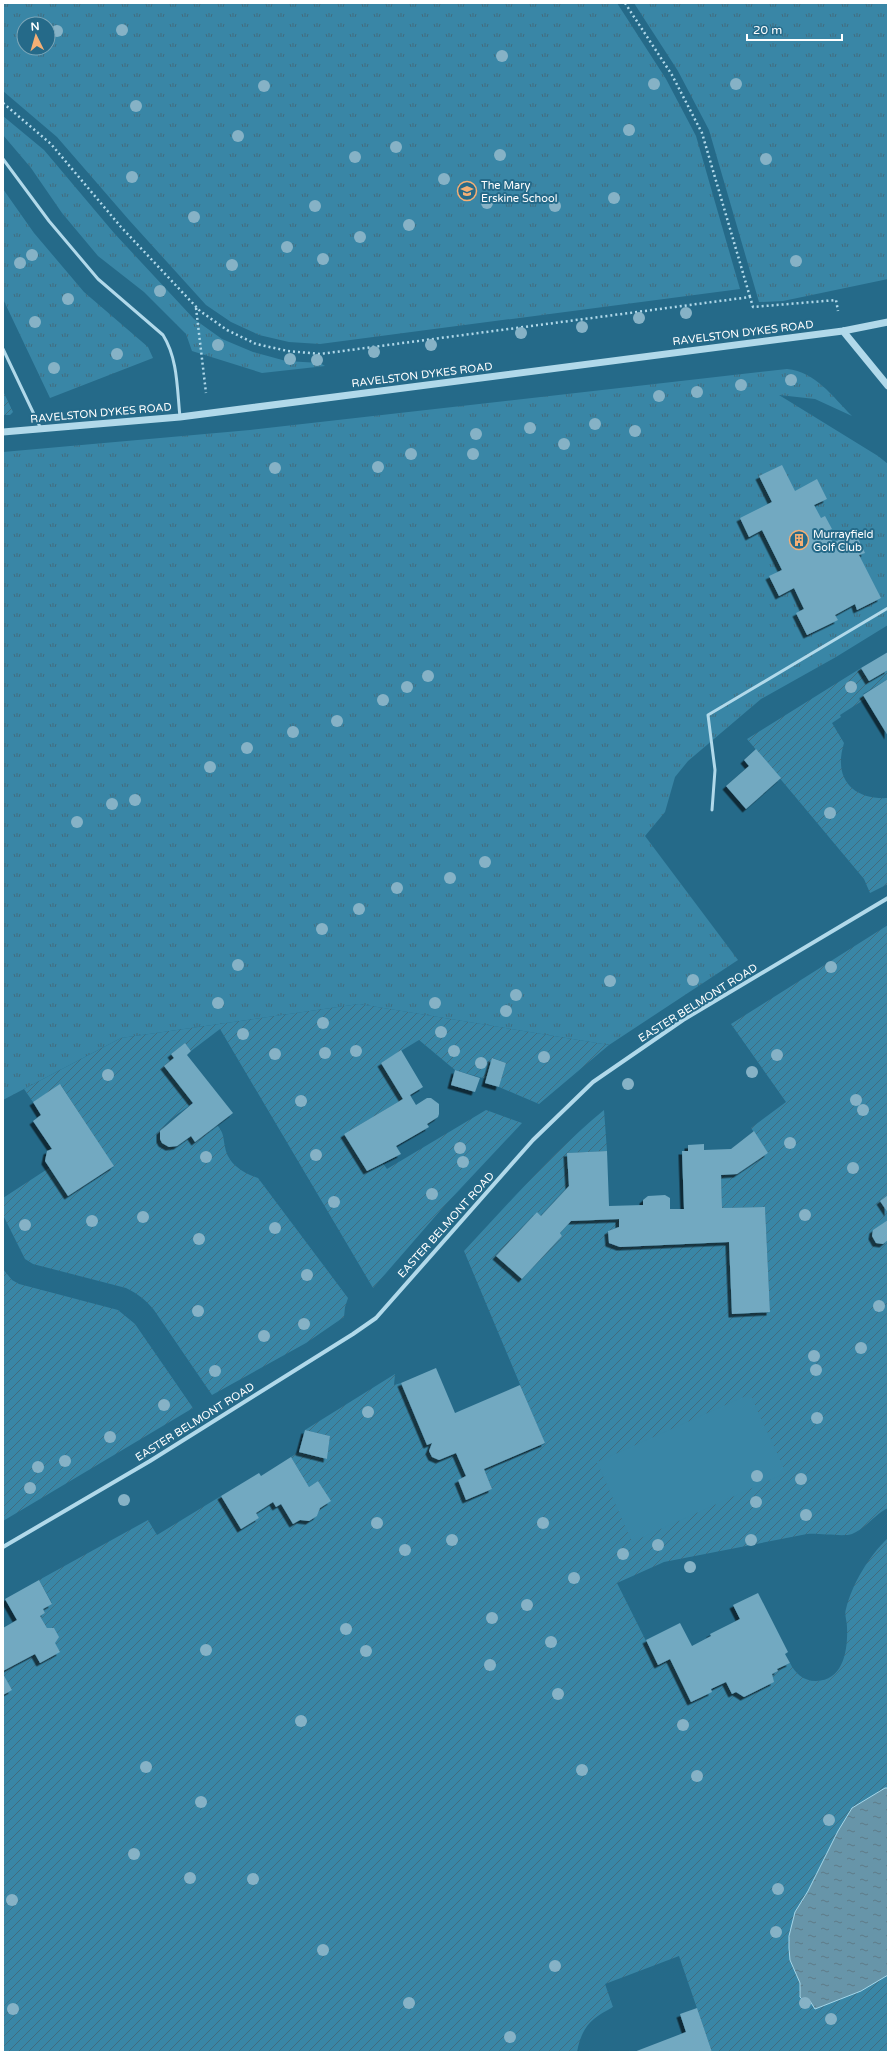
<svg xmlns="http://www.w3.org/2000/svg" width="891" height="2055" viewBox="0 0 891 2055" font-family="'Varela Round',sans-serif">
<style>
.grass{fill:url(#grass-tufts);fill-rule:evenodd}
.garden{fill:url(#garden-furrows)}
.pitch{fill:#3986a6}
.water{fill:url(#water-ripples);stroke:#a5d7ea}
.building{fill:#72a9c1;filter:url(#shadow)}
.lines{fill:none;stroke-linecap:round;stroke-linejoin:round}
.path{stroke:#b1d9ea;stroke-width:2.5;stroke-dasharray:2 3;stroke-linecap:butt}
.service{stroke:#b1d9ea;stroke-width:3}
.minor{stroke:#b1d9ea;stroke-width:4}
.tertiary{stroke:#b1d9ea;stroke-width:7}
.tree{fill:#86b2c6}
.labels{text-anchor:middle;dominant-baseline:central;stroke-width:4;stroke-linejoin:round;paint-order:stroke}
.poi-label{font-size:11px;fill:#fff;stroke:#256a89;text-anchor:start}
.street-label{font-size:11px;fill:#fff;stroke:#256a89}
</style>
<defs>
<pattern id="grass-tufts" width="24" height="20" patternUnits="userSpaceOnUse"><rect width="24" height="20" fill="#3986a6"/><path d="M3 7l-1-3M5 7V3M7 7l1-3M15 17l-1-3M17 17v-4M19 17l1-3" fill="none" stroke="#426c7e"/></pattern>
<pattern id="garden-furrows" width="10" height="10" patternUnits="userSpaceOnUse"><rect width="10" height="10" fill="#3986a6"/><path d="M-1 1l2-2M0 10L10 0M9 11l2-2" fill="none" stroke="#426c7e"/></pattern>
<pattern id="water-ripples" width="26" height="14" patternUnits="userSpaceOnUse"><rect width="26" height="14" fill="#6795a9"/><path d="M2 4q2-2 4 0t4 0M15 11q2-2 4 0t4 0" fill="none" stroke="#5e7b88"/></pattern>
<filter id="shadow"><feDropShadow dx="-3.5" dy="3.5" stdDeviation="0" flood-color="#0009"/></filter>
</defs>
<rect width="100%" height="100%" fill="#256a89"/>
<!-- grass -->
<path class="grass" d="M3,3h614l49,76 30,57 44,153 -420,55 -31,-2 -30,-7 -28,-13 -25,-17 -77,-85 -72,-83 -54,-46zM24,24h24v24h-24z
M634,3h254v276l-105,22 -24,1 -50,-172 -31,-59z
M3,116l41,34 70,83 80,86 28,20 31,13 33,9 34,2 5,3 -63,7 -70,-22 -6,-17 -42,-42 -46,-36 -36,-43 -31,-45 -28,-33z
M3,189l31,44 50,59 64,55 5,11 -103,40 -47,-99z
M787,369c29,3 45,27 65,47l-37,-17 -36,-4 99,61 10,8v161l-52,32 -75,42 -73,62 -13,16 -10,35 -20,24 93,124 -129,85 -250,-41 -238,34 -118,62v-648l247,-22z"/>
<!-- garden -->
<path class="garden" d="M3,391l10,21 -3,3h-7z
M861,668l8,13 19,-11v9l-25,15 2,5 -25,16 1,2 -9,6 12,20c-11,35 8,57 44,55v86l-18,9 -6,-14 -117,-140z
M888,925v270l-8,6 8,12v7l-16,15c3,10 9,10 16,5v268c-14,7 -23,21 -36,26 -8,3 -33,-1 -45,0l-143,28 -47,21 41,82 12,-6 21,43 35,-20 6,12 4,-2 8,5 29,-15 -1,-8 6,-3 -1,-2 13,-6c5,10 13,18 26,18 28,0 32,-32 31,-54 0,-6 -3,-13 -1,-18 6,-25 23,-53 42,-71v250l-50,43 -30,60 -13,21 -6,24v12l1,12 10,23 -1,12 4,5 7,1 68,-20 10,-6v77h-176l-33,-96 -74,28 8,23c-22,12 -31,19 -36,45h-574v-381l32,-17 12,-26 -7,-12 5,-3 -2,-4 9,-6 -13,-23 109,-60 9,15 64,-39 20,33 18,-11 -3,-5 17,-11 3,5 5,-3 12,20c9,-4 16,-3 24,-8l3,-8 10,-7 -12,-20 -9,6 -18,-30 8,-5 28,7 3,-23 -25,-6 90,-56 -1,11 7,-2 26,62 5,-2 -3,8 3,6 7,3 17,-7 10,23 -8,4 8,20 26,-11 -8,-20 61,-25 -81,-193c46,-49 89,-99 140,-141l3,41 -39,2 1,33 -28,30 -4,-4 -41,44 26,23 40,-43 -2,-3 11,-12 48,-2v8l-11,4 1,12 12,4 108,-5 3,72 38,-2 -5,-105 -43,1 -1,-33 16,-1 31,-21 -17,-25 35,-26 -55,-78z
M359,1004l250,41 -70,59 -40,-17 7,-24 -13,-5 -7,21 -31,-9 -36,-30 -38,23 22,36 -59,35 23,37 15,-9 5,7 99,-59 36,13 -76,81 -73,84 -153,-259 -29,22 -6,-8 -14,11 3,4 -10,8 29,37c-11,9 -40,23 -31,40l11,4 18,-11 4,6 22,-17c7,8 6,12 8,22 3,17 18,26 33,31l90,120 -3,9 -1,10 -38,26 -94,52 -58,-85c-8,-10 -16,-16 -28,-22l-93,-24 -8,-5 -22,-44v-17l46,-30 19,28 46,-29 -53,-82 -28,17 -9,-13 97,-51z
M3,1269l9,11 7,4 99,26 17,14 58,84 -190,113z"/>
<!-- pitch -->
<path class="pitch" d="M750,1394l36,79 -154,69 -35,-80z"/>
<!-- water -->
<path class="water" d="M885,1788h3v187l-27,16 -46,18 -5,-8 -7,-1 -3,-3v-14l-10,-23 -1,-12v-12l6,-24 13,-21 30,-60 14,-23z"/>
<!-- building -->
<path class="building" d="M782,465l13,26 22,-12 10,20 -13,6 7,13 4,-2 7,13 -5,2 6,12 22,-11 10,21 -6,2 22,43 -24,12 -2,-6 -20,11 3,5 -31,15 -11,-22 8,-4 -10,-21 -15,8 -10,-20 13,-6 -20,-40 -13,7 -9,-19 32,-16 -13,-26z
M888,652v18l-19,11 -8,-13z
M888,679v57l-25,-41z
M756,749l25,29 -35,31 -20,-23 23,-20 -5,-6z
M185,1043l6,8 -4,4 46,58 -38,29 -4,-6 -14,10 -8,1 -7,-4 -2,-4v-8l33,-28 -29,-37 10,-8 -3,-4z
M401,1050l22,37 -13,8 6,10 11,-7h4l8,6v10l-1,3 -11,7 2,3 -33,19 5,8 -34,17 -23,-37 59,-35 -22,-36z
M492,1058l14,5 -7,24 -14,-4z
M455,1070l25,8 -5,14 -24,-7z
M60,1084l54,82 -46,30 -23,-35 2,-10 5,-2 -19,-28 8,-6 -8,-13z
M754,1131l14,22 -31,21 -16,1 1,33 43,-1 5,105 -38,2 -3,-72 -109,5 -11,-4 -1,-12 11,-4v-8l-48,2 -11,12 2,3 -40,43 -26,-23 41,-44 4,4 28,-30 -2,-33 40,-2 2,55 34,-1v-5l5,-4 17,-1 5,3v11h14l-2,-58h6v-6l16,-1v6l27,-1z
M888,1195v18l-8,-12z
M888,1220v20l-5,4 -7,-1 -4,-7 1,-6z
M436,1368l19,45 65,-28 25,58 -61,26 8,20 -26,11 -8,-20 8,-4 -10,-23 -17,7 -7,-3 -3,-6 3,-8 -5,2 -26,-62z
M305,1430l25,6 -3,23 -28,-7z
M291,1457l18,30 9,-6 13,20 -11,7 -3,8 -8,5 -9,-1 -7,4 -12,-20 -5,3 -3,-5 -17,11 3,5 -18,11 -20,-33 38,-23 2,3z
M39,1580l13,24 -9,5 2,4 -5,3 7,12h7l5,9 -4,6 5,9 -20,11 -5,-9 -32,17v-43l14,-8 -12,-21z
M758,1593l30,59 -3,2 5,9 -13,6 1,2 -6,3 2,8 -30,15 -8,-5 -4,2 -6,-12 -15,7 1,3 -21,10 -21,-43 -12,6 -12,-25 34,-17 12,23 19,-10 -1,-2 30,-15 -7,-14z
M3,1674l9,16 -9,5z
M697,2008l15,44h-78l52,-20 -6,-18z"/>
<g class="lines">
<!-- path -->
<path class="path" d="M625,3l47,72 30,58 48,164
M3,103l48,41 70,83 79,84 27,19 29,14 32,7 32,3 430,-57 3,10 83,-7 2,11
M196,308l10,85"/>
<!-- service -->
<path class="service" d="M3,159l46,62 49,58 65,56c15,24 14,54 17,82
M3,349l38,80
M712,810l3,-40 -7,-55 180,-107"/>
<!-- minor -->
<path class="minor" d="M3,1547l147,-86 203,-127 23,-16 157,-178 60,-58 90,-62 205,-122"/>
<!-- tertiary -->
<path class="tertiary" d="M843,331l45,55
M3,432l177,-15 663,-86 45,-9"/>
</g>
<!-- trees -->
<g class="tree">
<circle cx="122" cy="30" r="6"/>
<circle cx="57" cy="31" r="6"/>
<circle cx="502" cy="56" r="6"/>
<circle cx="654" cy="84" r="6"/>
<circle cx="736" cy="84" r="6"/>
<circle cx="264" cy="86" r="6"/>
<circle cx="136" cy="106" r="6"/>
<circle cx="629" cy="130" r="6"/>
<circle cx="238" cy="136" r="6"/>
<circle cx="396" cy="147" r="6"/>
<circle cx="500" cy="155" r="6"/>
<circle cx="355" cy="157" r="6"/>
<circle cx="766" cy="159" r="6"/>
<circle cx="132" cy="177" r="6"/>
<circle cx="444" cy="179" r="6"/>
<circle cx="614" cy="198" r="6"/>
<circle cx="487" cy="203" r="6"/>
<circle cx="315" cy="206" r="6"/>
<circle cx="555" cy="206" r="6"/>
<circle cx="194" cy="217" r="6"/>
<circle cx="409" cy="225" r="6"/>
<circle cx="360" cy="237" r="6"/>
<circle cx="287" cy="247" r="6"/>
<circle cx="32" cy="255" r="6"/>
<circle cx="323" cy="259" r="6"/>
<circle cx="796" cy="261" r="6"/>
<circle cx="20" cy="263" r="6"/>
<circle cx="232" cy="265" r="6"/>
<circle cx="160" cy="291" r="6"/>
<circle cx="68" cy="299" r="6"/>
<circle cx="686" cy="313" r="6"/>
<circle cx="639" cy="318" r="6"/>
<circle cx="35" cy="322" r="6"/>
<circle cx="582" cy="327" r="6"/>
<circle cx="521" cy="333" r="6"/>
<circle cx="218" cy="345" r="6"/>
<circle cx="431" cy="345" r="6"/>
<circle cx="374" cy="352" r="6"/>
<circle cx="117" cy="354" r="6"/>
<circle cx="290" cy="359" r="6"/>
<circle cx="317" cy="360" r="6"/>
<circle cx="54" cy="368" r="6"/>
<circle cx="791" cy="380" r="6"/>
<circle cx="741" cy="385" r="6"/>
<circle cx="697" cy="392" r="6"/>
<circle cx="659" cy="396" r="6"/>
<circle cx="595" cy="424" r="6"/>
<circle cx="530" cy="428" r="6"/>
<circle cx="635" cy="431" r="6"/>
<circle cx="476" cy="434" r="6"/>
<circle cx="564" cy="444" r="6"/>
<circle cx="411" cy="454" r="6"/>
<circle cx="473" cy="454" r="6"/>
<circle cx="378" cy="467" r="6"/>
<circle cx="275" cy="468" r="6"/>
<circle cx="428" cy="676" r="6"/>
<circle cx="407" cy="687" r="6"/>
<circle cx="851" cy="687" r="6"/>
<circle cx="383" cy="700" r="6"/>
<circle cx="337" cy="721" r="6"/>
<circle cx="293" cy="732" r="6"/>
<circle cx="247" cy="748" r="6"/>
<circle cx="210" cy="767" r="6"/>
<circle cx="135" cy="800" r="6"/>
<circle cx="112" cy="804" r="6"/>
<circle cx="830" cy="813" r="6"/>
<circle cx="77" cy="822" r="6"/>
<circle cx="485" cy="862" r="6"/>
<circle cx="450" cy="878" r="6"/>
<circle cx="397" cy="888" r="6"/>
<circle cx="359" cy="909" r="6"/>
<circle cx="322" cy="929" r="6"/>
<circle cx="238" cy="965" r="6"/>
<circle cx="831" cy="967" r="6"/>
<circle cx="693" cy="980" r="6"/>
<circle cx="610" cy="981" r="6"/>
<circle cx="516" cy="995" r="6"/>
<circle cx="218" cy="1003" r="6"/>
<circle cx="435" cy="1003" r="6"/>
<circle cx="506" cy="1011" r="6"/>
<circle cx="323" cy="1023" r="6"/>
<circle cx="441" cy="1032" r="6"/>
<circle cx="243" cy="1034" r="6"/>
<circle cx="356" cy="1051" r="6"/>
<circle cx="454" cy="1051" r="6"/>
<circle cx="325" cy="1053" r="6"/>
<circle cx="275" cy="1054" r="6"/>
<circle cx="777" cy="1055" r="6"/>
<circle cx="544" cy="1057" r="6"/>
<circle cx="481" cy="1063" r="6"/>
<circle cx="752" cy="1072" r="6"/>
<circle cx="108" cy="1075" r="6"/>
<circle cx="628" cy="1084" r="6"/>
<circle cx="856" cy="1100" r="6"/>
<circle cx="301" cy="1101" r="6"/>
<circle cx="863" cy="1110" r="6"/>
<circle cx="790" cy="1143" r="6"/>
<circle cx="460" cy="1148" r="6"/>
<circle cx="316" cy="1155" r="6"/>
<circle cx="206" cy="1157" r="6"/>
<circle cx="463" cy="1162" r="6"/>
<circle cx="853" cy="1168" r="6"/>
<circle cx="432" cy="1194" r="6"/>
<circle cx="334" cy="1202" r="6"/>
<circle cx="805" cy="1215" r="6"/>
<circle cx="143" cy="1217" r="6"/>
<circle cx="92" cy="1221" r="6"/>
<circle cx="25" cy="1225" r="6"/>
<circle cx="275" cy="1228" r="6"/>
<circle cx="199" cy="1239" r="6"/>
<circle cx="307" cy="1275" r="6"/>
<circle cx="879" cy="1306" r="6"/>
<circle cx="198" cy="1311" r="6"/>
<circle cx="304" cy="1324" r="6"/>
<circle cx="264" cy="1336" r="6"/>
<circle cx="861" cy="1348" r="6"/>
<circle cx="814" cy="1356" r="6"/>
<circle cx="816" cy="1370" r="6"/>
<circle cx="215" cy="1371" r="6"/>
<circle cx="164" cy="1405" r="6"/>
<circle cx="368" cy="1412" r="6"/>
<circle cx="817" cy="1418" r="6"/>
<circle cx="110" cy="1437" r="6"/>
<circle cx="65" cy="1461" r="6"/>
<circle cx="38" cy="1467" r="6"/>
<circle cx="757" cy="1476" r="6"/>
<circle cx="801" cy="1479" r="6"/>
<circle cx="30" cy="1488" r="6"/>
<circle cx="124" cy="1500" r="6"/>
<circle cx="756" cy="1502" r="6"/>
<circle cx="806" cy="1515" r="6"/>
<circle cx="377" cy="1523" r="6"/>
<circle cx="543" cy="1523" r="6"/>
<circle cx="452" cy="1540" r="6"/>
<circle cx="751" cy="1540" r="6"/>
<circle cx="658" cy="1545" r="6"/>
<circle cx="405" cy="1550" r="6"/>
<circle cx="623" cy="1554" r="6"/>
<circle cx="690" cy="1567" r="6"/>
<circle cx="574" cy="1578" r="6"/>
<circle cx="527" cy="1605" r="6"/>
<circle cx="492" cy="1618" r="6"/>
<circle cx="346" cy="1629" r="6"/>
<circle cx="551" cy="1642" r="6"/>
<circle cx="206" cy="1650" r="6"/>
<circle cx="366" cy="1651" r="6"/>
<circle cx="490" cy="1665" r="6"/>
<circle cx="558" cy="1694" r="6"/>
<circle cx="301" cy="1721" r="6"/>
<circle cx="683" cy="1725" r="6"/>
<circle cx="146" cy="1767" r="6"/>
<circle cx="582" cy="1770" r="6"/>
<circle cx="697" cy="1776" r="6"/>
<circle cx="201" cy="1802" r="6"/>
<circle cx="829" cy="1820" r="6"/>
<circle cx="134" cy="1854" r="6"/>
<circle cx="190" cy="1878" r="6"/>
<circle cx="253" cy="1879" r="6"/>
<circle cx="778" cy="1889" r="6"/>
<circle cx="12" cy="1900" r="6"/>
<circle cx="776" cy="1932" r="6"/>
<circle cx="323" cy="1950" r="6"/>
<circle cx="555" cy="1966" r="6"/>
<circle cx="409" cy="2003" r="6"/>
<circle cx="805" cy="2003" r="6"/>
<circle cx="13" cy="2009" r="6"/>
<circle cx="831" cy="2019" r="6"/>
<circle cx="510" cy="2037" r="6"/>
</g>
<!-- icons -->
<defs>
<symbol id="school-ring" viewBox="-11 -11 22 22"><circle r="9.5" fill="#256a89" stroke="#f4af75" stroke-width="1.5"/><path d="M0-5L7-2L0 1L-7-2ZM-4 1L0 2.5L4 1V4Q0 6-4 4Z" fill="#f4af75"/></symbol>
<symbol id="building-ring" viewBox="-11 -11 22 22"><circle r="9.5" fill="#256a89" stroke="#f4af75" stroke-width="1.5"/><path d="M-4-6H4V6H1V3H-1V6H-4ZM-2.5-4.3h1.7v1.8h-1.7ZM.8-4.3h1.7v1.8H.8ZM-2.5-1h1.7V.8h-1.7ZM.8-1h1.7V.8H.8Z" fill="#f4af75"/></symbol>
</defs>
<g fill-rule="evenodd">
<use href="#school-ring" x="456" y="180" width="22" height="22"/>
<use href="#building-ring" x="788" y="529" width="22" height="22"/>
</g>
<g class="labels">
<!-- poi labels -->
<g class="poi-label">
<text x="481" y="185">The Mary<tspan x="481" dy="13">Erskine School</tspan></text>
<text x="813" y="534">Murrayfield<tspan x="813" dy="13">Golf Club</tspan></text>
</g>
<!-- street labels -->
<g class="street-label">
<text transform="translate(743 333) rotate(-7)">RAVELSTON DYKES ROAD</text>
<text transform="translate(422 375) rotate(-7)">RAVELSTON DYKES ROAD</text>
<text transform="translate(101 413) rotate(-5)">RAVELSTON DYKES ROAD</text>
<text transform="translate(698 1003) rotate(-32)">EASTER BELMONT ROAD</text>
<text transform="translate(446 1225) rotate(-48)">EASTER BELMONT ROAD</text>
<text transform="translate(195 1422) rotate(-32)">EASTER BELMONT ROAD</text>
</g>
</g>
<!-- border -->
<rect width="891" height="2055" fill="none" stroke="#ffffff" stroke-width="8"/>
<!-- north arrow -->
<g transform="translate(36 36) rotate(355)"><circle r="19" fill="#256a89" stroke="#7ca6b8"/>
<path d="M0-3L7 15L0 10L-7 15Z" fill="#f4af75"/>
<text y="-6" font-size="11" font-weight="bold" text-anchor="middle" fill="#ffffff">N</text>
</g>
<!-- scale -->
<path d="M747 34v6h95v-6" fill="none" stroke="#ffffff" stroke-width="2"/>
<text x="753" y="34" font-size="12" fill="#ffffff" stroke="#256a89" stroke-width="3" paint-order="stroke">20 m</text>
</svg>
